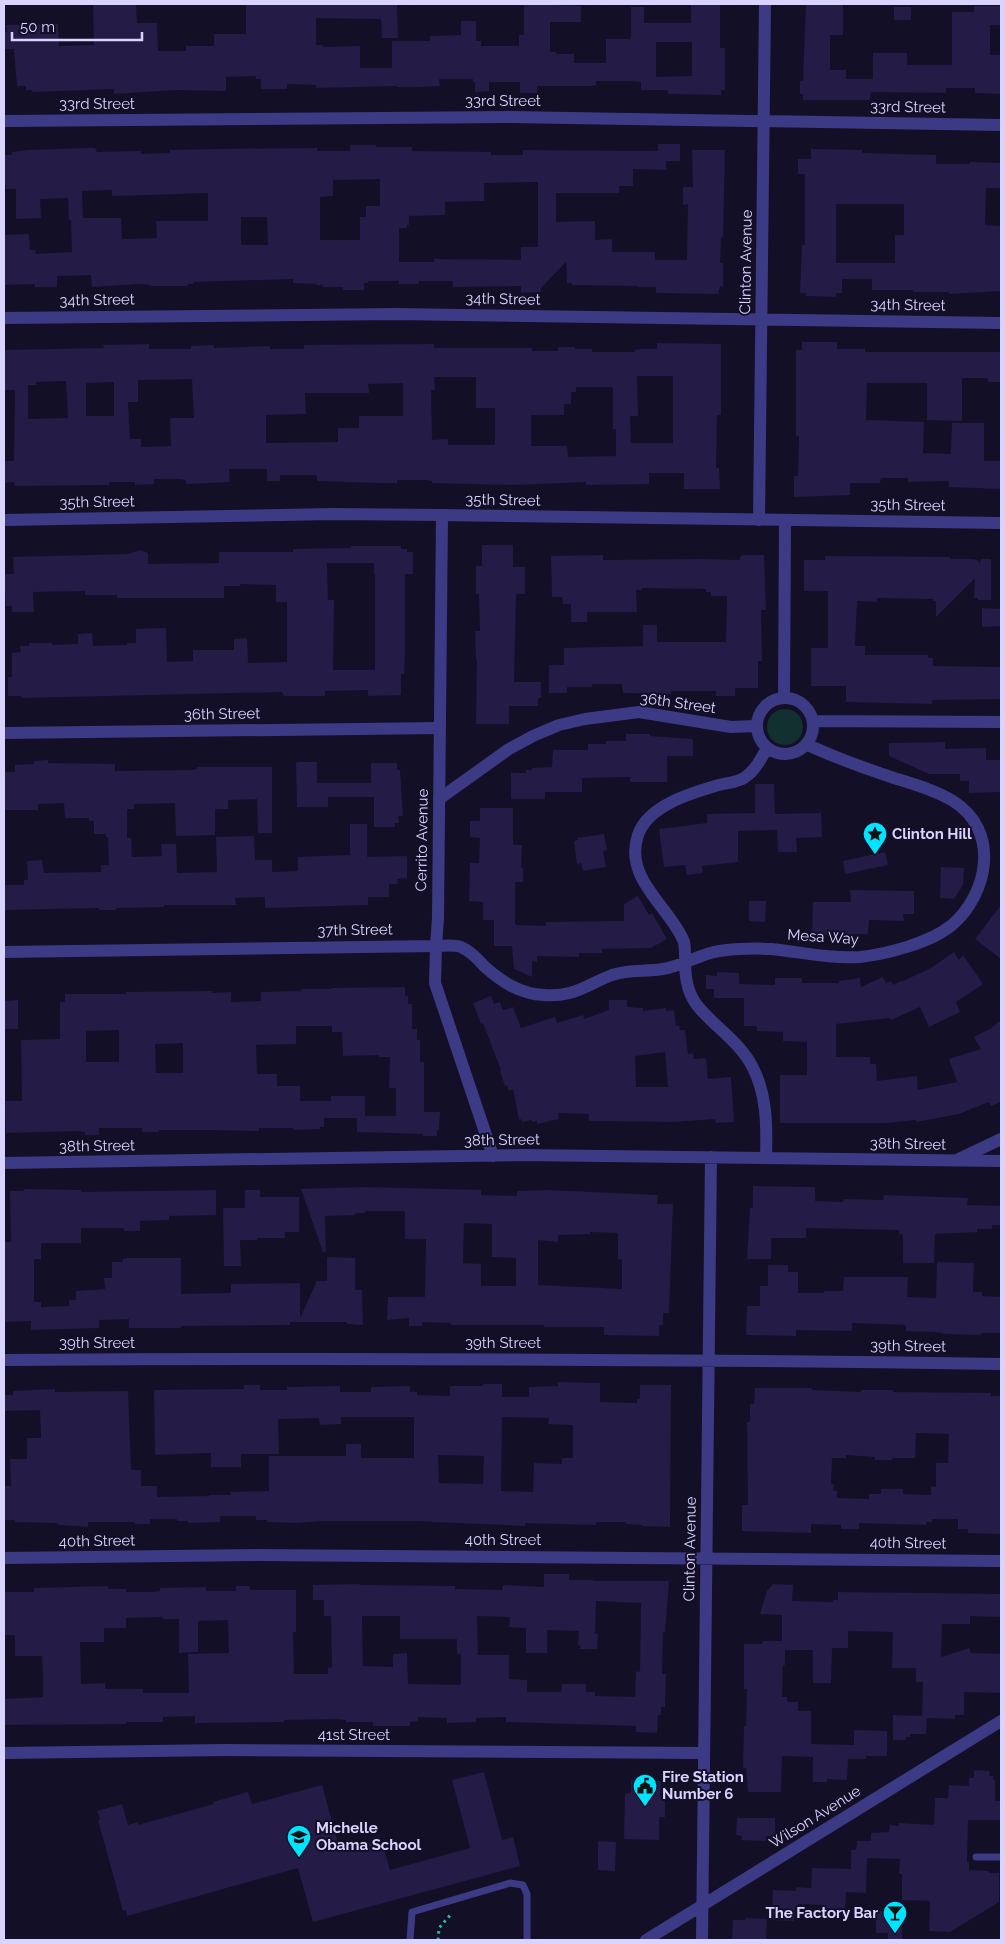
<svg xmlns="http://www.w3.org/2000/svg" width="1005" height="1944" viewBox="0 0 1005 1944" font-family="Raleway,sans-serif">
<style>
.green{fill:#12302f}
.building{fill:#241b47;fill-rule:evenodd}
.lines{fill:none;stroke-linecap:round;stroke-linejoin:round}
.path{stroke:#2fb8b0;stroke-width:3;stroke-dasharray:2.5 4;stroke-linecap:butt}
.service{stroke:#3d3a85;stroke-width:7}
.minor{stroke:#3d3a85;stroke-width:12}
.tertiary{stroke:#3d3a85;stroke-width:12}
.labels{text-anchor:middle;dominant-baseline:central;stroke-width:4;stroke-linejoin:round;paint-order:stroke}
.street-label{font-size:15px;fill:#d9d4ff;stroke:#130f26}
.poi-label{font-size:15px;font-weight:bold;fill:#d9d4ff;stroke:#130f26;text-anchor:start}
</style>
<rect width="100%" height="100%" fill="#130f26"/>
<!-- green -->
<path class="green" d="M767 727a18 18 0 1 1 36 0a18 18 0 1 1-36 0Z"/>
<!-- building -->
<path class="building" d="M136,4l1,19h20l1,28h28v-5h28v-12h32v-30h151l1,34h-16l-1,-19 -65,-1v27h7v2l37,-1v22h32v-27h38v-5l31,-1v-14h15v20h5v5h38v-11h5v-31l57,2v16h-31v30h6v2h18v9h32v-24h24l1,-3v-29h13v16h47v-19h29v44h5v42h-4v5l-53,-1v-4h-27v-8l-11,-1h-34v4l-4,1h-55v7h-17v-11h-31v9l-14,1v-10h-2v-3h-34l1,7 -22,1h-21v-1l-81,2v-3l-29,-1v5h-26v-10h-5v-3l-30,1v14l-51,-1 -61,4v-5l-82,3v-2h-6v-4h-9l-3,-37h-10v-17h3l-1,-7 52,-1 1,22 35,-1 -1,-40zM656,42h36v34l-36,1z
M806,4h37v31h-13v35h16v9h27v-26h34v12h45v-53h22v-6h27v19h-11v30h11v39l-26,-1v-5h-29v5l-75,-1 -1,8h-67v-6h-3v-13h3z
M894,7h17v13h-17z
M658,144h22v17h-14v9l-33,-1v17h-14v7h-63v29l39,-1v19l17,-1v13h43v8h32l1,-56 -5,1v-18h10l-1,-37h33l-2,87h-2l-1,26h3v24l-3,-1 -2,8 -62,-1v-6h-18v-1l-66,-1v-2h-5l-1,-21 -25,26v4l-20,1v-7l-68,1v-6h-34v3h-20v-3h-31v2h-4v7h-21v-3h-20v-2h-6v-1l-24,-1v-4l-100,3v2h-5v2h-38v-1l-10,-1 -48,3 -1,-12 -34,1v11h-22v-3l-31,1v-50l25,-1 1,16h5l1,4 36,-2 -1,-32h-2l-1,-22 -28,1 1,19 -25,1v-30h-10l-1,-7h-1v-27h8v-3l16,-2 60,-2h7l2,4 44,-1v3l29,-1v-3l48,-1 99,-1v3h33v-6h26v2h36v4l79,1v3h32v-5l135,1zM380,179v27h-14v11h-6v23h-40v-43l13,-1v-16zM538,182v65h-17v13l-87,-1v3h-35v-34h8v-3h2v-9l36,-1v-13l39,-1v-18zM112,190v6l96,-3v28h-52l1,17 -35,1 -1,-21h-38l-1,-27zM241,217h26l1,28h-27z
M811,149l51,1v3l74,2v9h34v-2l31,1v25h-15l-1,37 16,1v65l-52,3v-2h-36v-2h-41v-11h-30v14h-6v4l-30,-1v-3h-6l2,-48h3v-71h-7v-15h13zM836,204h68v31h-9v28h-59z
M802,342h35v7h28v3h136v30h-13v-4h-26v43l-35,-1v-37h-60l-1,37 58,2 -1,31 28,1 1,-31h32v38h17v28l-52,-2v-6l-41,1v-4h-27l-1,5h-30v12l-56,2v-21h4l1,-40h-3v-86h6z
M657,343l64,1v71h-4l-1,53h3l1,21h-36v-16h-35v11l-63,1v-3l-73,3 -81,-2v-2l-7,-1h-28v3h-19l-61,-2v-6h-37v6h-13v-12h-38l1,13 -44,2v-4l-6,-1h-26v5l-19,1v-3h-26v3l-94,1 -1,-4 -10,1v-22h10l1,-71h-11v-40l100,-2 -1,-3 46,-1v5h42v-3l23,-1v3l56,-2v3h34v-4l130,-1v4h98v3h26v-4h17v2h17v3h43v-2l5,-1h17zM637,376h36v67h-42l-1,-27h8zM434,377h42v31h19v37h-47v-6l-16,1 -1,-50h4zM192,379l2,39h-24l1,28 -30,1v-8h-11l-2,-37h10v-22zM66,381l2,37 -40,1v-34h8v-3zM114,382v34h-28v-33zM403,383v33h-44v12h-21v14l-72,1v-28l40,-1 -1,-21h64l-1,-9zM576,387h37v42h3v27l-48,1 -1,-11h-36v-31h33v-11h7v-12h5z
M482,545h31v22h12v27h-9l-2,88h27v16h-3v8h-29v18h-33l1,-64h-1l-1,-29h5l-1,-37h-3v-28h6z
M351,546h50v3h6v3h6v22h-8v82l-1,18h-3v21l-33,1v-6l-43,1v5h-41l-2,-4 -260,6v-2h-14v-19h4v-24l9,-1 -1,-6h9v-3h23v2l26,-1v-10l14,-1 1,13 34,-1v-2h9v-14l30,-1 1,34 26,-1v-11h41v-11l13,-1 1,25 39,-1v-60h-11v-17l-36,-1v2h-16v12h-107v-3h-32v-4l-52,1 1,20h-22v-6h-6l-2,-32h10l-1,-17 114,-3 13,-4 8,3v11l71,-1v-11h74v-3l58,-1zM327,563h47v11h1v96h-42l1,-70h-6z
M603,555v5l96,-1 41,1v-3l3,-2h21l2,55h-5l1,51h-4v27h-23v8h-19v-5h-45v3l-48,-1 -1,-9h-30v3h-25v6h-18v-28h15v-17l79,-2v-21h14v17h69l1,-46h-16v-4h-5v-3l-64,-1v2h-6l1,22h-50v10h-16v-18h-8l-1,-7h-10l-1,-41z
M825,556l125,1v2h24l5,2v4l2,-6h10v41h-13v-2h-4l1,-20 -39,39v-16h-3v-2l-56,-1v4l-20,-1 -2,45h10v9h63v3h5v8l68,1v32l-69,1v4l-86,-2v-16h-35v-38h17v-57h-24v-31h21z
M982,608l19,1v17l-19,1z
M626,734h24v2l43,3v17h-26v26h-37v-5l-48,1v14h-37v7h-34v-26h15v-3h6v-2l20,-1 1,-17h35v-6h18v-3h20z
M945,742v7l41,-1v12h15v32l-32,1v-12h-9v-7h-31l-40,-18v-13z
M48,760v3l67,1v7l77,-1 5,-1v-2h75v66h-14l-1,-34 -29,1v9h-13v26l-39,1 -1,-33 -41,1v5h-7v29h4l1,19 30,-1 -1,-12h15l1,29 40,-1 -1,-35 38,-1 1,24h17v12l26,-1v-14l52,-2v-31h17v33l40,-1v22l-10,1 1,5h-9v13h-21v8l-103,3v-11l-30,1 1,7h-72v2l-48,1v2h-17v-2l-95,2v-25h20v-5h4l-1,-19 15,-1 2,13 57,-1v-7h8l-1,-28h-2v-3h-12v-13h-5v-3h-24l-1,-15 -26,1v6h-33l-1,-38h11v-7l19,-1v-3z
M298,762h19v21h54v-20h26v7h3l3,46h-5l1,7h-4v4h-21v-30h-46v10h-31l-1,-44z
M755,784h19l1,30 46,-1 1,24 -26,1 1,14h-19l-1,-22 -39,1v31l-36,4 1,7 -16,2 -2,-10 -21,2 -5,-38 48,-6v-9l48,-1z
M480,808h33v37h9l-1,23h2v14h-8v43l31,1v-4l78,-1v-17l14,-8 11,19 3,-2 15,26 -16,9 -49,1v4h-23v4l-42,-1v6l-5,-1v16l-18,-8 -2,-23h-18v-26h-11v-18l-14,-1 1,-38h9l1,-25 -10,-1v-16h10z
M604,834l3,16 -4,1 3,16 -23,4 -2,-8 -4,1 -3,-23 4,-1 -1,-2z
M885,852l3,13 -43,9 -2,-13z
M941,867l23,1 -1,17 -9,14 -14,-1z
M850,890l64,1v23h-11l1,7 -35,-1 -1,14 -56,1 1,-33h38z
M749,901h17l-1,21 -16,-1z
M1001,905v54l-26,-20z
M954,952l5,8 4,-5 20,29 -27,18 4,10 -31,15 -9,-20 -29,13 -1,-2 -54,6v33h34v7h6l1,17 40,-5 1,14 39,-8 -8,-23 32,-10 -7,-12 16,-8 11,-9v82l-10,4 -2,-4 -30,12 -43,8v-2l-30,3h-106v-48h27v-33l-24,-1v-9l-26,-1v-5h-13v-28h-30v-9h-8v-14l11,1v-4l22,1v11l36,1v-7h27v5h37v-2l21,-3 1,9 22,-10 3,6 5,-2 2,4 8,-4v1l30,-14z
M405,987v9h3v8h4v25h5v11h3v22h4v50h16l-1,18h-2v6h-14v-2l-66,-2v-14h-33v9h-4v2l-26,1v-2h-35v3l-48,-1h-52v2h-17v-4h-43v7h-14v-3l-7,-1 -72,2 -1,-32h17l-1,-61 39,-1v-37h5v-8h61v-2l86,-1v2l19,-1v10l30,-1v-9l40,-1v-2h30v-1zM296,1026h36v6h10l1,24 36,-1v2h11l-1,31h7v28h-31v-20h-34v5h-31v-15h-23v-12h-20l-1,-29 40,-1zM119,1030v32h-33v-31zM183,1043v30h-27l-1,-29z
M491,996l3,8 6,-2 3,8 10,-3 8,21 34,-11 2,6 26,-8 1,4 25,-9v-10h18v7l16,1v3l23,-3v3l8,-1 2,16 3,-1 1,5h5l3,24 5,-1 1,6 12,-1 2,21 23,-2 3,45 -18,1 -1,-4 -41,3 -85,-1v-7l-31,-1 1,6 -5,1 -17,4v-3l-5,1v-2l-10,2 -1,-3 -2,1 -6,-31 -4,2 -2,-6 -2,1 -5,-15 1,-1 -18,-47 -2,1 -8,-21zM665,1052l3,35h-32l-1,-31z
M18,1000v29h-14v-28z
M753,1186l62,1v14l28,1 1,-3 39,1 1,-5 84,3 -1,7 34,1v19h-9v4h-15v3l-42,2 -1,29h-31v-29h-4v-4l-93,-2v10h-35v21h-24l3,-51h3z
M364,1187l117,3v5l36,1v-5l30,-1 111,5 -1,9h16l-4,109h-6v12h-4v11l-55,-1v-8h-60v-2h-93v-2l-29,-1v4h-13v-8l-22,2 1,-23h37l1,-58h-21v-28h-40v2h-10v2l-30,1 1,36h-3l-22,-63zM464,1223l28,1v33l24,1v28h-35v-22l-18,-1zM590,1232l28,1v26l4,1v29l-84,-4v-45l20,2v-7l32,-1z
M24,1189l57,1v2l135,-2v25l-47,1v4l-29,1v10h-16v-3h-43v15h-40v16h-7v43h7v5l28,-1v-6h7v-9l29,-2 -1,-11h8v-16h11v-3l4,-1h54v36l50,-1v-9l69,-1v35l17,-37h10v-24l28,1v32h7l1,35 -16,-1v-2h-57v3l-109,1v2h-52v-9l-30,1v8l-68,2v-9l-27,1v-80h7l-1,-51h14z
M245,1190h15v7h39v35h-14v6h-28v2h-17l1,26h-17l-1,-58h22z
M937,1262l37,1 -1,29h9v4l19,1 -1,36h-19v2l-38,-1v-1l-8,-1 -29,-1v-6l-54,-2v8l-56,-1v6l-50,-1 1,-29h13v-20h8v-21h20v7h10v21h26v-2h19l1,-14h64l-1,20 29,1z
M558,1382l42,1v19l37,1v-4h3v-14h31l-1,142 -28,-1v-1l-16,-1v-2h-30v3l-71,-2v3l-111,-5h-92l-24,2 -31,-1v-2h-11v-4h-36v6l-32,1v-2h-11v-2h-27v5h-15v-2h-47v5l-29,-2 -2,-2 -42,-1v-2h-11v-34h7l-1,-27h17v-21h14l-1,-28 -36,1v-16h9v-4l42,-2v3l73,-1 3,79h10v16h16v11l52,-1v-1h22l-1,-3 39,-1v-35h77v-12h15v14h53v-41h-73v7l-21,1 -1,-7 -41,1 1,35h-38v13h-30v-14l-56,2 -1,-65 90,-1v-4h16v5h27v-3l53,-1v6h31v-5l39,-1v6h7v3l33,1v-10h33v-2h19v13h27v-10l29,-1zM502,1417l47,1 -1,6 25,1v33h-11v6l-28,-1 -1,29 -32,-1zM438,1455l46,1 -1,28 -44,-1z
M755,1388h57v2l49,2v-2h32v2l98,1v3h10v138l-33,-1v-4h-10v-10h-26v3h-6v3l-67,-2v6h-18v-4l-30,-1v9l-69,-2v-26h6l-1,-83h3v-18h4zM916,1433l33,1 -1,29h-12v24l-5,-1v9l-28,-1v-5h-22v5h-12v5l-32,-1v-7h-4l1,-7h-3l1,-26h14v-3l29,2v3h17v-2h23z
M544,1574h25v6h24v1h76l-4,51h-2l-1,42h4l-1,33h-4v8h-3l-1,18 -21,-1v-6l-130,-4v-5l-30,1v4l-29,1v-5l-29,-1v4l-8,1v4h-37v-4h-27v-2l-12,-1 -50,1v2l-89,1v-7l-32,1v5h-37v2l-122,1v-26l39,-2v-18l-1,-23h-27v-21h-11v-43h30v-4l74,-2v3h18v3h28l6,-1v-3l46,-1v4h30v-5h14v4h46v42h-3l1,42h34v-6l4,-1 -1,-51h-7v-16h-11v-15l47,-1v1l95,1v3l47,1 1,-5 41,2zM596,1601l45,2 -1,69 -4,-1 -1,26 -40,-1v-4h-9v-8h-24l-1,8h-34v-12l-18,-1v-24h-31l-1,-39 33,1 -1,10 17,1v25h21v-23l32,1 -1,14h2v4h17l1,-15 -3,-1zM362,1616h38v23h57v15h4v31l-53,-1 -1,-31 -14,1v13l-30,-1zM163,1617v2h16v34l19,-1v-31l30,-1 1,33 -41,1 1,39h-46v-4h-38v-6l-24,1 -1,-42h24v-14h22v-10z
M773,1584l20,1 -1,16 41,1v-2h5v-8l163,2v23l-31,-1v8h-28l-1,33 29,-9v5l31,1v39l-37,-1v23h-9v4l-28,-1 -1,16h-16v3h-4v3h-13v-25l29,1 1,-34h-7v-14h-24l1,-36 -45,-1v17h-16l-1,35h-18v-33h-28v15h-2l-1,32h5v5h11v9h13v33l43,1v-15l33,1v25h-21v3h-18l-1,21 -20,-1v3h-14v-25l-31,-1 -1,36h-33l-2,-24h-3l1,-42h2l1,-37h-3v-45h18l1,-3h19v-26l-22,-1 7,-23z
M974,1770l16,1 -1,5h4v4h2v21h6v19h-33l-1,42h2v8l20,1v2h10v29l-49,30 -21,-1 1,-30 -28,-1v-26h-3l1,-15 -33,-1 -1,35 -20,-1 -1,20 -20,-1v-6l-27,-1v4h-3l-1,13 -22,-1 1,-30 23,1v-4l15,1 1,-20 39,1v-19h5l1,-9h14v-8l18,-1 1,-7 9,1v-3l35,2 1,-27h13l1,-13 20,1v-8h5z
M484,1772l18,68 11,-3 7,29 -207,56 -15,-54 -171,48 -1,-6 -3,1 -25,-91 2,-1 -3,-8 25,-7 6,21 10,-3v3l76,-21 -1,-2 35,-10 4,12 70,-19 18,66 41,-12 9,31 80,-22 -18,-68z
M631,1780l30,1 -1,16h5v20h-6v23l-35,-1 1,-45 6,-1z
M737,1818h38v18h-9v5l-25,-1 1,-4 -6,-1z
M598,1841l18,1 -1,29 -17,-1z
M876,1911h26v29h-14v-7h-12z
M745,1918l22,1 -1,21 -34,-1 1,-19h12z"/>
<g class="lines">
<!-- path -->
<path class="path" d="M438,1940l1,-12 13,-15"/>
<!-- service -->
<path class="service" d="M976,1857h25
M410,1940l2,-28 98,-29 13,2 4,9v46"/>
<!-- minor -->
<path class="minor" d="M4,121l506,-4 491,8
M4,318l392,-4 605,9
M4,520l328,-6 110,1
M759,520l6,-516
M784,697l1,-177
M757 726a28 28 0 1 1 56 0a28 28 0 1 1-56 0Z
M813,721l188,1
M4,733l436,-5
M439,799l70,-50 24,-13 26,-11 26,-6 54,-7 92,15 25,-1
M493,1156l-58,-173 1,-37c7,0 18,-2 25,1 9,4 17,12 23,19 18,16 36,28 60,29 31,2 42,-10 68,-20 17,-6 33,-3 51,-6 19,-3 37,-15 56,-18 17,-2 35,-3 52,-2 29,3 59,10 89,8 27,-3 70,-14 92,-32 37,-32 48,-95 1,-124 -18,-11 -40,-17 -59,-23 -30,-10 -59,-20 -88,-34
M766,1158c1,-32 1,-64 -14,-92 -13,-25 -40,-41 -56,-62 -10,-15 -11,-29 -11,-47 0,-5 0,-10 -1,-15 -13,-34 -61,-63 -46,-107 10,-30 54,-42 81,-50 8,-2 19,-3 25,-7 11,-7 17,-19 23,-30
M959,1159l42,-20
M4,1163l519,-8 478,6
M4,1360c332,-2 665,-1 997,4
M4,1558l253,-3 744,6
M4,1753l221,-3 479,3
M646,1940l355,-219
M702,1940l9,-783"/>
<!-- tertiary -->
<path class="tertiary" d="M4,952l432,-6 2,-28 4,-403 559,8"/>
</g>
<!-- icons -->
<defs>
<symbol id="sight-pin" viewBox="-11 -11 22 30"><path d="M0 17L-7.5 6A9.5 9.5 0 1 1 7.5 6Z" fill="#00e5ff" stroke="#130f26"/><path d="M0-6L1.8-2.2L6-1.7L2.9 1.2L3.7 5.4L0 3.3L-3.7 5.4L-2.9 1.2L-6-1.7L-1.8-2.2Z" fill="#111"/></symbol>
<symbol id="civic-pin" viewBox="-11 -11 22 30"><path d="M0 17L-7.5 6A9.5 9.5 0 1 1 7.5 6Z" fill="#00e5ff" stroke="#130f26"/><path d="M-.6-6.5H3V-4.5H.6V-3L4-1V1h2V6H-6V1h2V-1L-.6-3ZM-1.2 2.5V6h2.4V2.5Z" fill="#111"/></symbol>
<symbol id="school-pin" viewBox="-11 -11 22 30"><path d="M0 17L-7.5 6A9.5 9.5 0 1 1 7.5 6Z" fill="#00e5ff" stroke="#130f26"/><path d="M0-5L7-2L0 1L-7-2ZM-4 1L0 2.5L4 1V4Q0 6-4 4Z" fill="#111"/></symbol>
<symbol id="bar-pin" viewBox="-11 -11 22 30"><path d="M0 17L-7.5 6A9.5 9.5 0 1 1 7.5 6Z" fill="#00e5ff" stroke="#130f26"/><path d="M-6-5H6L.8 .8V4.5H3.5V6h-7V4.5H-.8V.8Z" fill="#111"/></symbol>
</defs>
<g fill-rule="evenodd">
<use href="#sight-pin" x="861" y="820" width="28" height="38"/>
<use href="#civic-pin" x="631" y="1772" width="28" height="38"/>
<use href="#school-pin" x="285" y="1823" width="28" height="38"/>
<use href="#bar-pin" x="881" y="1899" width="28" height="38"/>
</g>
<g class="labels">
<!-- street labels -->
<g class="street-label">
<text x="503" y="101">33rd Street</text>
<text x="97" y="104">33rd Street</text>
<text transform="translate(908 107) rotate(1)">33rd Street</text>
<text transform="translate(746 262) rotate(-89)">Clinton Avenue</text>
<text transform="translate(503 299) rotate(1)">34th Street</text>
<text transform="translate(97 300) rotate(-1)">34th Street</text>
<text transform="translate(908 305) rotate(1)">34th Street</text>
<text transform="translate(503 500) rotate(1)">35th Street</text>
<text transform="translate(97 502) rotate(-1)">35th Street</text>
<text transform="translate(908 505) rotate(1)">35th Street</text>
<text transform="translate(678 703) rotate(8)">36th Street</text>
<text transform="translate(222 714) rotate(-1)">36th Street</text>
<text transform="translate(422 840) rotate(-89)">Cerrito Avenue</text>
<text transform="translate(355 930) rotate(-1)">37th Street</text>
<text transform="translate(823 937) rotate(4)">Mesa Way</text>
<text transform="translate(502 1140) rotate(-1)">38th Street</text>
<text transform="translate(908 1144) rotate(1)">38th Street</text>
<text transform="translate(97 1146) rotate(-1)">38th Street</text>
<text x="97" y="1343">39th Street</text>
<text x="503" y="1343">39th Street</text>
<text transform="translate(908 1346) rotate(1)">39th Street</text>
<text x="503" y="1540">40th Street</text>
<text transform="translate(97 1541) rotate(-1)">40th Street</text>
<text transform="translate(908 1543) rotate(1)">40th Street</text>
<text transform="translate(690 1549) rotate(-89)">Clinton Avenue</text>
<text x="354" y="1735">41st Street</text>
<text transform="translate(815 1817) rotate(-32)">Wilson Avenue</text>
</g>
<!-- poi labels -->
<g class="poi-label">
<text x="892" y="834">Clinton Hill</text>
<text x="662" y="1777">Fire Station<tspan x="662" dy="17">Number 6</tspan></text>
<text x="316" y="1828">Michelle<tspan x="316" dy="17">Obama School</tspan></text>
<text x="878" y="1913" text-anchor="end">The Factory Bar</text>
</g>
</g>
<!-- border -->
<rect width="1005" height="1944" fill="none" stroke="#d9d4ff" stroke-width="10"/>
<!-- scale -->
<path d="M12 32v8h130v-8" fill="none" stroke="#d9d4ff" stroke-width="2.5"/>
<text x="20" y="32" font-size="15" fill="#d9d4ff" stroke="#130f26" stroke-width="4" paint-order="stroke">50 m</text>
</svg>
